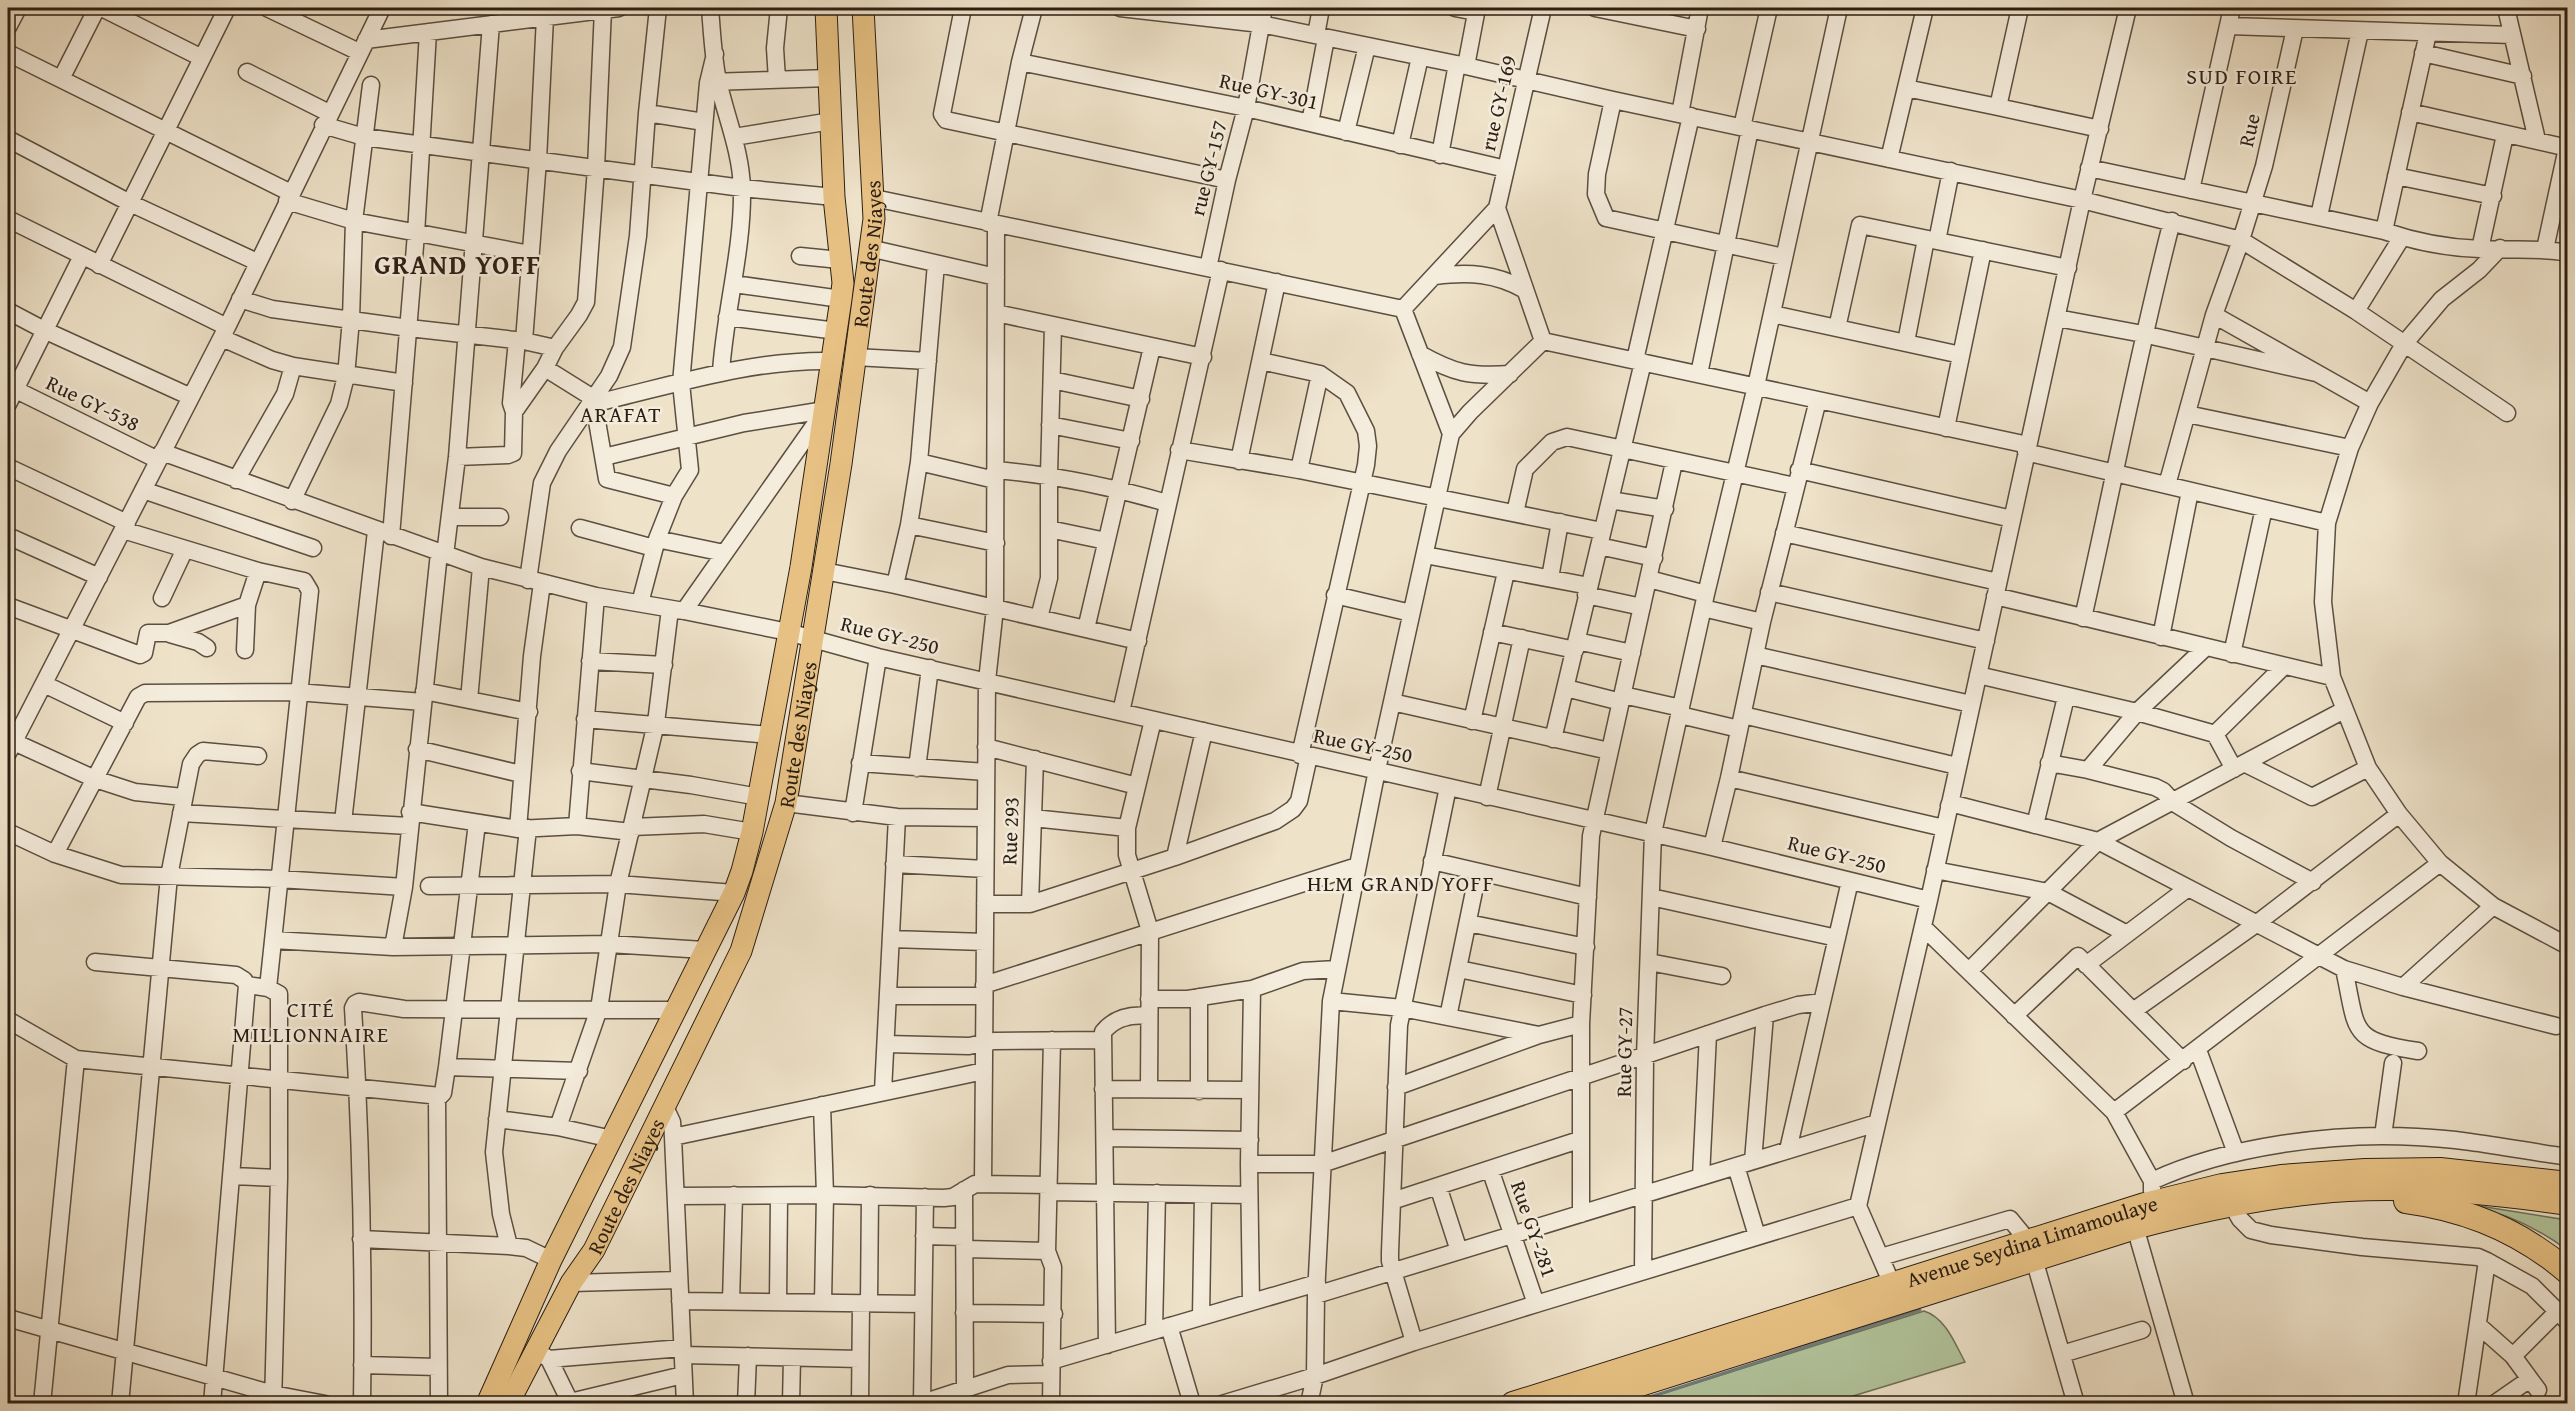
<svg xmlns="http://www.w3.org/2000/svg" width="2575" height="1411" viewBox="0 0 2575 1411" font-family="'Gentium Book Plus',serif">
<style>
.green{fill:#b2c49c;stroke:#6e7158;stroke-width:1.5}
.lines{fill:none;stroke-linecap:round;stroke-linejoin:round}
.stream{stroke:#707c7b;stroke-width:3}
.minor-casing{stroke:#5c4f40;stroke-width:19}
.major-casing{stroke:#2b1e13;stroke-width:23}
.highway-casing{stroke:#2b1e13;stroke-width:26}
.minor{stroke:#f4ecdc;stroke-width:16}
.major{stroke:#e7c184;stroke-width:21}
.highway{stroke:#e7c184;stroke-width:24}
.labels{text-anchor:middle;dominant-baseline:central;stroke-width:5;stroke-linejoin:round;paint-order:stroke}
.street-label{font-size:21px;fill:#2b1e13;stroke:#f4ecdc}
.neighbourhood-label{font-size:22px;letter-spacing:1.5px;fill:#2b1e13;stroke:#f4ecdc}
.district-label{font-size:27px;font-weight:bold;letter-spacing:1.5px;fill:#2b1e13;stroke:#f4ecdc}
</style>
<rect width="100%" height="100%" fill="#eee2c9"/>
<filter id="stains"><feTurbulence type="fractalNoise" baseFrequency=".00333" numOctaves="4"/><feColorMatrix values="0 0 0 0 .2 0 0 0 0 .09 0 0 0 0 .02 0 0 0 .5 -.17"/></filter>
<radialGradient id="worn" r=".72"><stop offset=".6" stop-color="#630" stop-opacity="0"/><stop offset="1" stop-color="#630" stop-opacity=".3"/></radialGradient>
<!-- green -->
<path class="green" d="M2467,1204l100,16v30c-30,-23 -63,-37 -100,-46z
M1924,1311c22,7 31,33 41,51l-135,41h-197z"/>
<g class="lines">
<!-- stream -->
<path class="stream" d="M1628,1404l292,-94"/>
<defs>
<path id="minor" d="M102,8l100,50
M267,8l92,44
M710,8c2,24 3,49 8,73 8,36 23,70 24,108 1,61 -17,122 -21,183
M963,8l-21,106 4,6 281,60
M1120,8l141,16 205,42 147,34 469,100 159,40 115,71 151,102
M1455,8l21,4
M1595,8l102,21
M2506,8l31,132
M2229,26l283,9
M8,27l10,-19
M1316,35l5,-27
M366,40l253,-32
M8,53l283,140
M2423,53l100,23
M1020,62l226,46 260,61
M1466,66l11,-58
M247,72l82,41
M61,79l36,-71
M777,80l-2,-32 4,-40
M710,82l119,-4
M1906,88l92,19 22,-99
M1613,100l-16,74 -1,20 10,24 178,39
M1998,107l102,22
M2410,112l158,36
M647,113l57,9
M1680,114l20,-106
M1310,123l16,-85
M323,125l41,12 378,51 92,9
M1742,127l27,-119
M1346,132l21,-86
M734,137l97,-16
M8,139l122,64 127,59
M1400,145l20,-88
M1440,155l17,-91
M1889,159l36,-151
M2089,168l295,63c29,10 65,17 96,18 29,2 58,-2 88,4
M2396,176l97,20
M2191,190l41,-182
M874,198l529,111
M287,201l67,20 176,33
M1497,208l46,133
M2319,216l41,-185
M8,219l219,108
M988,223l32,-161 14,-54
M2384,231l44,-198
M1937,241l14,-70
M869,248l127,29
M2500,248l-21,22 -37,29 -38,45 -34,59 -20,45 -23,75 -4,79 9,75 36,91 31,46 41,49 53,43 75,40
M2480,249l25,-114
M2545,249l22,-101
M800,256l40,4
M99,265l128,-257
M1208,268l19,-88 19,-72 18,-100
M1435,276c34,-4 60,-3 90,14
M734,284l107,15
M240,299l32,10 137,19 115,13 31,7
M1403,309l94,-101 46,-200
M1403,309l48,125
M8,311l36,19 147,67
M2356,311l46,-74
M996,313l207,44
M1772,314l189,41
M2214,315l156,88
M727,317l110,14
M2057,318l86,16 173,39
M1837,328l23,-103 208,43
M222,338l50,22 21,6 111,17
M524,341l14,-181 7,-143
M1543,341l485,104
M1906,342l20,-103
M1420,354c34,19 50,23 90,20
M855,357l73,4
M1635,360l56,-244
M1261,361l59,13 27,19 19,38 2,15 -2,19 -66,290
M545,368l48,30 14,81 67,17
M1699,374l51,-245
M1052,380l89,19
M8,386l150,74
M596,403c78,-18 155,-44 237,-42
M8,404l74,-148
M514,412l-3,-9 6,-63
M2187,414l163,34
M1050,425l81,16
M1946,428l37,-178
M1179,450l120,20 303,61
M162,452l319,115 115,29 88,15 104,21 90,25 834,190 217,53
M2026,452l301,71
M457,457l51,-2 5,-2 1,-41 31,-44 10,-20 24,-33 7,-13 10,-134 7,-159
M604,457l140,-34 81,-13
M1239,461l38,-179
M919,462l76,18
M8,467l119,56
M995,470c61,5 114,16 172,33
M1299,470l21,-96
M1799,470l213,49
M236,480l49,-86 8,-28
M2167,485l47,-170 27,-75 23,-74 31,-137
M143,490l170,58
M1610,500l55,9
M292,501l47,-97 7,-28 5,-57 3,-98 17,-136
M1515,513l10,-44 27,-27 15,-5 228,49
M450,517h50
M909,525l87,18
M580,528l74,20
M1049,529l57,12
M123,530l135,41 46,10 6,10 -42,397
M1784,533l214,49
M8,536l91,41
M391,536l25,-302 12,-202
M657,539l67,14
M1599,546l55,12
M445,555l12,-98 34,-433
M1425,555l164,31
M824,571l71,14 243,56
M1550,578l10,-56
M1649,579l57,15
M528,580l14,-97 16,-32 51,-75 13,-29 16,-111 9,-123 11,-105
M895,585l14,-60 10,-63 17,-198
M1769,592l217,49
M1335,595l76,18
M1586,595l56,12
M1995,596l337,81
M162,598l23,-49
M640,603l17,-64 17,-43 16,-26 -9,-87 27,-300 7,-29
M8,606l132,49 4,-2 4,-20h21l78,-28 11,-34
M1703,608l59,14
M684,611l139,-198
M1039,618l10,-40v-104l4,-148
M2083,618c30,-132 55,-266 89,-397
M1086,629l66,-282
M1492,632l83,18
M170,634l28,8 9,6
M2161,637l29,-146
M1577,641l55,12
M245,650l2,-45
M2232,654l32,-146
M1755,655l216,49
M590,661l74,4
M1978,675l159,37 78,22 19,35
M44,684l81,39
M1566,688l55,14
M424,691l105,21
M1623,695l58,13
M469,700l12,-133
M1392,702l217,49
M1121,712l100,-442
M1680,715l59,14
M1743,715l214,51
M585,719l185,16
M1472,721l34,-149
M2215,734l69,-68
M1553,739l90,-377
M14,742l81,37 40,13 48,5
M986,747l151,39
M417,749l104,25
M8,753l219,-426 155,-319
M860,763l126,9
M2049,763l39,7 67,17 8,4 11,12 57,35 82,44
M2244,763l68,34 56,-29
M917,768l13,-100
M2088,770l49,-58 69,-65
M580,771l111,14 68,12
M1729,778l215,50
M1487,797l35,-159
M786,803l111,14 88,1
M1949,806l1,-3 148,38 246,128 59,18 153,39
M410,812l108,17 59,-3 54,6
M181,813l228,13
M853,813l25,-156
M1033,818l94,10
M343,822l33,-291
M2035,825l31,-128
M577,826l19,-230
M632,827l72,-3 48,8
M518,829l14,-173 10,-73
M8,832l47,22 66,21 158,4 125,8
M1712,847l17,-69 33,-156 56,-222
M55,854l83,-157 7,-4 152,-1 126,10
M1175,857l29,-126
M1432,861l156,36
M894,864l91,5
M1935,870l113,22 79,42
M429,886l189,-2 116,9
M1651,897l186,41
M985,904h45l145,-47 100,-36 18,-12 6,-8 10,-45
M1030,904l5,-145
M1468,923l118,24
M1923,927l191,185 38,69v10
M891,939l94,3
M273,940l120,7 216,-3 95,6
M393,947l11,-60 35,-334
M95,962l141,13 8,5 3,5 21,3 11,6v184l-6,226
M1649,962l73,14
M2086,965l102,-77
M1459,969l124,26
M2344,969c14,63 4,71 74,82
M1969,971l129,-130 246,-131
M984,985l373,-119
M2403,987l90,-81
M888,996h96
M1149,999h39l64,-10 51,-18 33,-2
M1331,1001l71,7 137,27
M2133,1011l123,-87 143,-110
M2014,1016l64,-60 105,105
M1448,1017l30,-145
M8,1020l68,39 364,37 3,-3 4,-26 30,-244
M886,1044l83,2 25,-5 108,-1
M2198,1050l38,103
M447,1067l132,4
M1396,1087l143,-52 42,-11
M1103,1089l147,1
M1149,1089l1,-158 -23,-76v-27l26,-108
M883,1091l14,-274
M1199,1091v-94
M437,1097l2,307
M822,1105l3,90 -2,108
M665,1107l7,15 1,15 12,267
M2114,1112l326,-249
M497,1119l61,8 54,12
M558,1127l41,-118 19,-125 38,-161 14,-114
M2383,1136l10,-73
M673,1137l311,-66
M1106,1138l144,2
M1788,1150l62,-269
M1753,1161l12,-146
M1249,1164h73l443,-149 33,-10 24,-3
M1736,1166l21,70
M1490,1169l46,135
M232,1176l47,2
M1701,1177l7,-143
M2152,1181c75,-35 183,-49 265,-44 50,2 101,13 151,20
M983,1184l4,-503 8,-73 1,-383
M1438,1186l21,65
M964,1190l1,199
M1049,1192l200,3
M676,1196l149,-1 119,3 9,-1 22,-13 74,1
M1392,1201l187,-61
M2232,1205l8,14 11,11 20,5 91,12 116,10 9,4 -21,143
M1581,1214v-190l10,-188 83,-374
M2135,1227l51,177
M924,1236l40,1
M361,1239l148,7 17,2 25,12
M509,1246l-8,-32 -7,-62 34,-324
M965,1249l82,2
M1881,1257l129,-38 18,22
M2034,1259l42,145
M2487,1261l45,25 36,36
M1643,1271l2,-214 8,-224 53,-239 50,-208 83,-378
M571,1283l108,-3
M1892,1284l-34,-78 71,-306 153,-700 46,-192
M1316,1295l561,-172
M680,1301l243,3
M731,1302l3,-107
M778,1302l1,-106
M1251,1302l-2,-138 3,-175
M869,1303l1,-108
M964,1313l90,1
M1201,1317l2,-122
M8,1318l265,76 52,10
M2478,1325l35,31 25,34
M1169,1326l23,78
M1154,1331l3,-138
M1414,1342l-24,-81v-9l9,-227 49,-238
M1107,1345l-4,-313c12,-15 28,-18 46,-16
M541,1354l8,5 22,45
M2062,1354l80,-24
M683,1355l177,4
M2513,1356l45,-45
M549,1359l133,-11
M1051,1361l266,-78
M362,1365l76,2
M570,1402l113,-27
M922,1403l3,-206
M42,1404l34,-345
M120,1404l49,-528 22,-112 6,-9 6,-4 55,5
M212,1404l35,-419
M362,1404c2,-132 -1,-265 -9,-396l2,-4 4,-2 45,7 273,1
M746,1404l2,-48
M791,1404l1,-46
M860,1404l1,-101
M919,1404l89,-29 43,-1
M1051,1404l2,-137 -6,-16 5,-211
M1222,1404l93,-28 99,-34 122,-38 322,-98
M1309,1404l6,-28 1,-81 15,-294 46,-231 74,-336 19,-22 73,-71
M2494,1404l36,-25"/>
<g id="major">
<path d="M487,1404l64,-144 183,-367 8,-22 10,-39 49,-265 40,-268 2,-16 -9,-86 -8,-189"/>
<path id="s1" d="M508,1404l63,-121 23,-33 147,-299 45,-148 55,-339 33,-245 -11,-211"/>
</g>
<g id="highway">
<path d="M2406,1201c60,8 116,31 162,71"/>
<path id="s2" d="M1513,1404l632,-199 77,-19 59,-9 84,-6 75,-1 128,14"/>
<path d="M1577,1404l558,-177c67,-18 144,-34 213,-38 73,-4 147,3 220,14"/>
</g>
</defs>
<!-- minor casing -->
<use href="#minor" class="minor-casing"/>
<!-- major casing -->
<use href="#major" class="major-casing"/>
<!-- highway casing -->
<use href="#highway" class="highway-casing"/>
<!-- minor -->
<use href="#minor" class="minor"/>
<!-- major -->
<use href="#major" class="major"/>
<!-- highway -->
<use href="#highway" class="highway"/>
</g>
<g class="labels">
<!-- street labels -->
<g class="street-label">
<text transform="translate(1269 91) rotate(13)">Rue GY-301</text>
<text transform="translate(1498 103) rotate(-77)">rue GY-169</text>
<text transform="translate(2249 130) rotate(-77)">Rue</text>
<text transform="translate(1208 168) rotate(-76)">rue GY-157</text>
<text stroke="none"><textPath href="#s1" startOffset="1220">Route des Niayes</textPath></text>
<text transform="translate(93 403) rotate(26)">Rue GY-538</text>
<text transform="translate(890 635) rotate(14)">Rue GY-250</text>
<text stroke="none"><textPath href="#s1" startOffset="734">Route des Niayes</textPath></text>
<text transform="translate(1363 745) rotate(12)">Rue GY-250</text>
<text transform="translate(1010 831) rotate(-88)">Rue 293</text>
<text transform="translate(1837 854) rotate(14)">Rue GY-250</text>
<text transform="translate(1624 1052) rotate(-89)">Rue GY-27</text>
<text stroke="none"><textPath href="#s1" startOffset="248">Route des Niayes</textPath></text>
<text transform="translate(1534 1229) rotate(71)">Rue GY-281</text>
<text stroke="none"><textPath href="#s2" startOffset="544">Avenue Seydina Limamoulaye</textPath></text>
</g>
<!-- neighbourhood labels -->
<g class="neighbourhood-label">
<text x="2242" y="76">SUD FOIRE</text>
<text x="621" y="414">ARAFAT</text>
<text x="1401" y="883">HLM GRAND YOFF</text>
<text x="311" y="1009">CITÉ<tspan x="311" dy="25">MILLIONNAIRE</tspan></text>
</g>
<!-- district labels -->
<g class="district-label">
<text x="458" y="264">GRAND YOFF</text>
</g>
</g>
<!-- margin -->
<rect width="2575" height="1411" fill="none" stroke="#eee2c9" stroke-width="30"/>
<rect x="9" y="9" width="2557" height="1393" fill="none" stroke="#2b1e13" stroke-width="3"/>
<rect x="15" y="15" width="2545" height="1381" fill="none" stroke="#2b1e13" stroke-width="1.5"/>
<rect width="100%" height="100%" filter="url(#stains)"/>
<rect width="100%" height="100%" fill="url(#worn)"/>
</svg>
